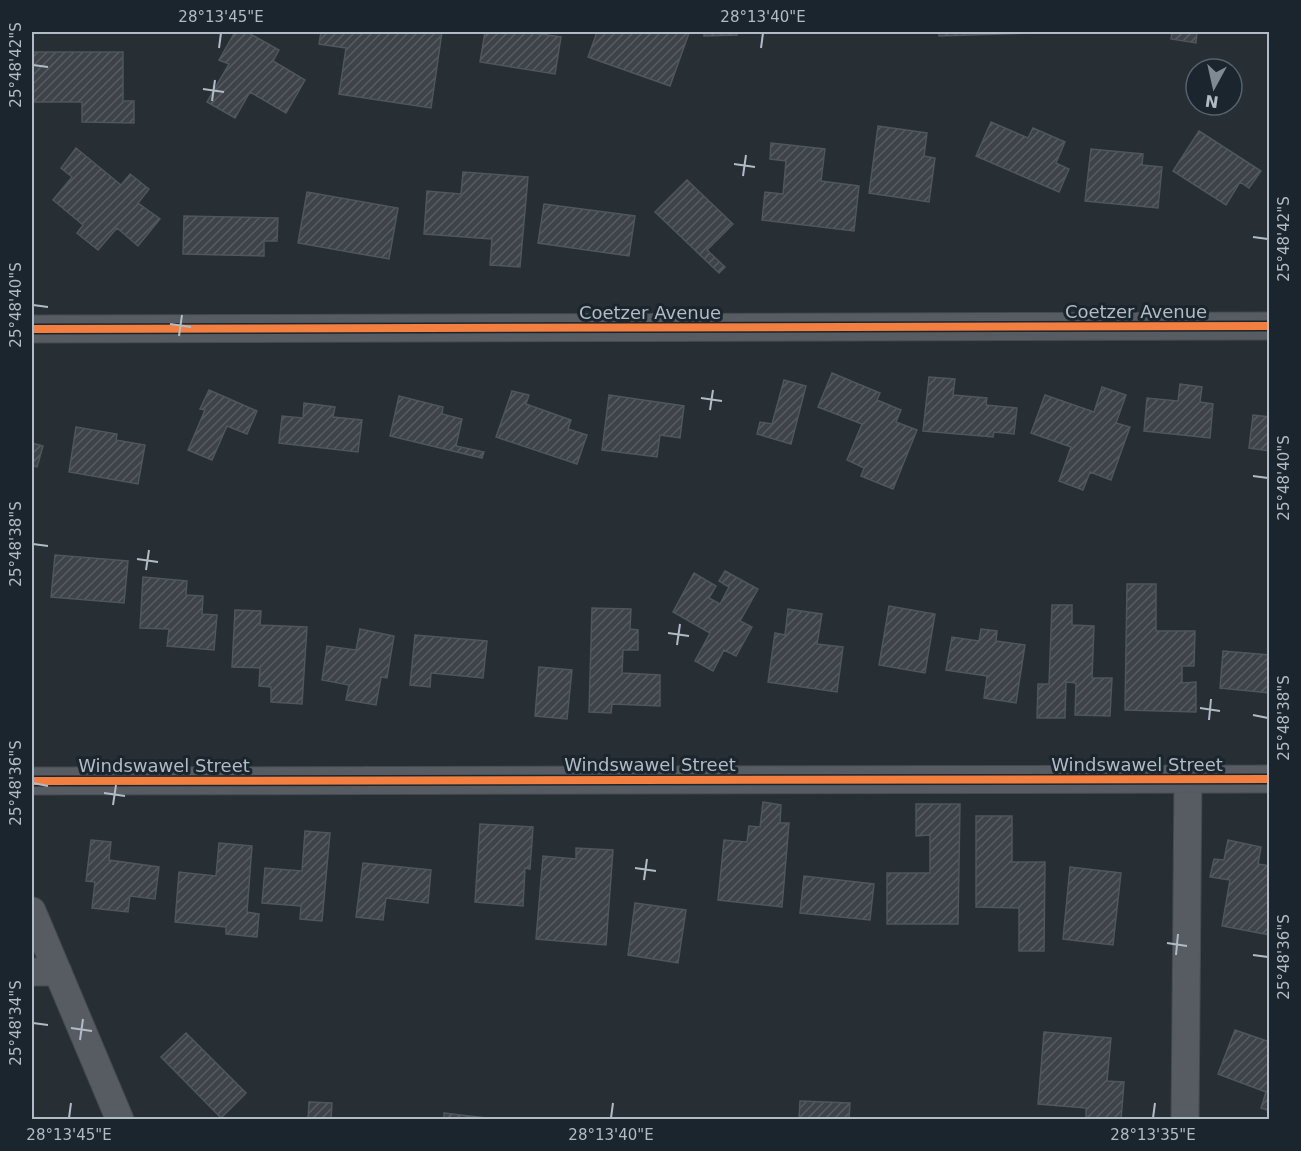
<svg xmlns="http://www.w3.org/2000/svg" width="1301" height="1151" viewBox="0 0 1301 1151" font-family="'DejaVu Sans',sans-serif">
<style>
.building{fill:url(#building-hatch);stroke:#4f565c;stroke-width:1.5}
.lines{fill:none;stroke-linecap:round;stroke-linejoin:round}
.minor-casing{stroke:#454a4f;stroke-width:29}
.minor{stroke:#575c62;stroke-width:27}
.cycleway-casing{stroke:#1a252e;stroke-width:11}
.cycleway{stroke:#f27e40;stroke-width:8}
.ticks{fill:none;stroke:#b0bbc6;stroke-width:2}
.labels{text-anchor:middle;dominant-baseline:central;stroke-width:6;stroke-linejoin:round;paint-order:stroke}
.street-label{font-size:18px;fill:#b0bbc6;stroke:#1a252e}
.neatline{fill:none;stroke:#b0bbc6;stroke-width:2}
.ticks-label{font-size:15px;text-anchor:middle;fill:#b0bbc6}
</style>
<defs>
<pattern id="building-hatch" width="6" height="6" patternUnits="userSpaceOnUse" patternTransform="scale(1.5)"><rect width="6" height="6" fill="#3e4349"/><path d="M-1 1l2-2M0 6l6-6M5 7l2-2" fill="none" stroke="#575c62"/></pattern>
</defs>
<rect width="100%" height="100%" fill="#272e34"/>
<!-- building -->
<path class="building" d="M235,32h12l32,18 -6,11 32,19 -19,33 -36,-21 -15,26 -28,-16 22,-38 -10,-4z
M321,32h121l-11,76 -92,-14 7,-46 -27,-4z
M485,32h42l34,5 -6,37 -75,-12z
M597,32h86l6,1 -19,53 -82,-29z
M704,32h33v3l-33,1z
M939,32h94l1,1 -95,3z
M1172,32h25l-1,11 -25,-4z
M32,52h91v49h11v22l-52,-1v-20h-50z
M991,122l37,16 5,-10 32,14 -9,21 13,6 -10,23 -83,-36z
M878,126l49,7 -3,23 11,2 -6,44 -60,-9z
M1199,131l62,40 -12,17 -9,-6 -14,23 -53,-34z
M771,143l54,6 -4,32 38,5 -5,45 -92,-11 3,-28 18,2 3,-33 -16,-2z
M76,148l45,37 9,-11 19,15 -11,14 22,16 -22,27 -21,-18 -19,22 -21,-17 6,-8 -30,-25 19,-23 -11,-9z
M1091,149l52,5 -1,11 20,2 -4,41 -73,-7z
M463,172l65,5 -8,90 -30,-2 2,-26 -68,-5 3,-43 34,3z
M687,180l46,44 -26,26 18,17 -6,6 -64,-61z
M307,192l91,16 -9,51 -91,-16z
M544,204l91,12 -6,40 -91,-13z
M184,216l94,2 -1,23h-13v15l-81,-2z
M832,373l48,20 -3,7 24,10 -5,12 21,8 -24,59 -32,-13 3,-8 -17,-8 15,-36 -44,-17z
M929,377l26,2 -2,16 34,3 -1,7 31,3 -3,26 -20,-2 -1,5 -70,-6z
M784,380l22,6 -15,58 -34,-10 3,-12 12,2z
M1180,384l22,3 -2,15 13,2 -3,34 -66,-7 3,-33 31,3z
M1102,387l24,8 -10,28 14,4 -19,53 -21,-8 -7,18 -24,-9 12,-34 -40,-14 14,-38 49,17z
M209,390l48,21 -10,23 -20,-8 -15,34 -24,-10 17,-40 -5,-1z
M512,391l17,4 -3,9 45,16 -3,9 19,6 -10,29 -81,-27z
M609,395l75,11 -4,32 -20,-3 -3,22 -55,-7z
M399,396l44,11 -1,7 20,5 -6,27 28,6 -2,6 -92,-22z
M304,403l31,4 -2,10 29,3 -4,32 -79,-9 3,-27 21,2z
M1253,415l17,2v34l-21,-3z
M76,427l41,7 -1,6 29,5 -7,39 -69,-12z
M32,443l11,3 -6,21 -5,-2z
M55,555l73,6 -4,42 -73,-6z
M725,571l33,18 -18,32 12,6 -16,29 -12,-6 -11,21 -18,-10 15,-28 -37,-21 21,-39 22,13 -7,12 11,6 9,-17 -10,-6z
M143,577l44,4 -1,14 17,1 -1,18 15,1 -3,35 -47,-4 2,-17 -29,-1z
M1127,584h29v47h39l-1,35h-12v17l14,-1v30l-71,-2z
M1052,605h20v20l22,1 -2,52h20l-2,38 -35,-1 1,-32 -10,-1 -1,36h-28l1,-34h11z
M889,606l46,8 -10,59 -46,-8z
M592,608l39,1 -1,20 8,1v20h-15l-1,23 38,2v31l-48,-2 -1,9 -22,-1z
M788,609l34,5 -5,30 26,3 -6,45 -69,-10 7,-49 10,2z
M235,610l26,1 -1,14 47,2 -5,77 -31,-2v-15l-12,-1 1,-18 -28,-1z
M360,629l34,7 -7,42 -6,-1 -5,28 -30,-5 3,-15 -27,-5 5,-34 29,4z
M981,629l16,2 -1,10 29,4 -9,58 -32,-5 3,-22 -41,-6 6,-33 27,4z
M415,635l72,6 -4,37 -52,-5 -1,14 -20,-2z
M1223,651l47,4v38l-50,-5z
M539,667l33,3 -5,49 -32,-3z
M763,802l18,3 -1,18h9l-7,84 -64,-7 6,-60 23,2 2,-16 11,1z
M916,804h44l-2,120h-71v-51h43v-38l-14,1z
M976,816h36v46h33l-1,89h-25v-43l-43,-1z
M480,824l53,3 -3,42 -5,-1 -2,38 -48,-4z
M305,831l25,2 -8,88 -22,-2 1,-13 -39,-3 3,-35 37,3z
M91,840l20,2 -2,18 50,7 -4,32 -25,-3 -2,16 -36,-4 3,-26 -9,-1z
M1228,840l33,7 -3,17 12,2v69l-48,-9 8,-46 -20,-3 4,-18 10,1z
M219,843l33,3 -5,66 12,2 -2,23 -31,-3v-7l-51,-5 4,-50 37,4z
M576,848l37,2 -7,95 -70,-6 7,-83 33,3z
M363,863l68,7 -3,33 -42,-5 -3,22 -27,-3z
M1070,867l51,6 -8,72 -50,-6z
M804,876l70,8 -4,36 -70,-7z
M635,903l51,7 -8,53 -50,-8z
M1235,1030l35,12v69l-9,-3 5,-16 -48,-18z
M1044,1032l67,6 -4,43 17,1 -3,38h-35v-12l-48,-4z
M186,1033l60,60 -25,25 -60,-61z
M800,1101l50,2 -1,17h-50z
M309,1102l23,1 -1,17h-23z
M444,1113l59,7h-59z"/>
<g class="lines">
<defs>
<path id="minor" d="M32,329l1238,-3
M32,781l1238,-2
M32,911l88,209
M32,972h26
M1185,1120l3,-341"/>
</defs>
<!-- minor casing -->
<use href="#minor" class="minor-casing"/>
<!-- minor -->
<use href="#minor" class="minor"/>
<defs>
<path id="cycleway" d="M32,329l1238,-3
M32,781l1238,-2"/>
</defs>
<!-- cycleway casing -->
<use href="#cycleway" class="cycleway-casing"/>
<!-- cycleway -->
<use href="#cycleway" class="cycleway"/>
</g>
<!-- ticks -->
<path class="ticks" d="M219,48l2,-15M761,48l2,-15M33,65l15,2M203,89l21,3M212,101l3,-21M734,164l21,3M743,176l3,-21M1253,237l15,2M33,305l15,2M170,324l21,3M179,336l3,-21M701,398l21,3M710,410l3,-20M1253,476l15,2M33,544l15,2M137,559l21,3M146,570l3,-20M668,633l21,3M677,645l3,-21M1200,708l20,3M1253,715l15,3M1209,720l2,-21M33,783l15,3M104,793l21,3M113,805l3,-20M635,868l21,3M644,880l3,-21M1167,943l20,3M1176,955l2,-21M1253,955l15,2M33,1023l15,2M71,1028l21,3M80,1040l3,-21M69,1118l2,-15M611,1118l2,-15M1153,1118l2,-15"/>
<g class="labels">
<!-- street labels -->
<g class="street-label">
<text x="1136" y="311">Coetzer Avenue</text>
<text x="650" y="312">Coetzer Avenue</text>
<text x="650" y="764">Windswawel Street</text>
<text x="1137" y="764">Windswawel Street</text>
<text x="164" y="765">Windswawel Street</text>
</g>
</g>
<!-- border -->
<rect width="1301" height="1151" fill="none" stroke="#1a252e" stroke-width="66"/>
<!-- north arrow -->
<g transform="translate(1214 87) rotate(188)"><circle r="28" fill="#1a252e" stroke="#56616b" stroke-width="1.5"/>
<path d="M0-4.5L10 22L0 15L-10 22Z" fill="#808a93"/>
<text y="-9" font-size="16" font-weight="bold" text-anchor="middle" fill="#b0bbc6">N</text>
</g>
<rect x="33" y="33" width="1235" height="1085" class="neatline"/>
<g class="ticks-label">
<text x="221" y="22">28°13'45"E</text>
<text x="763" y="22">28°13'40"E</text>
<text transform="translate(16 65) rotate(-90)" y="5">25°48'42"S</text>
<text transform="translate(1284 239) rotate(-90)" y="5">25°48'42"S</text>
<text transform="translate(16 305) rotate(-90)" y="5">25°48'40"S</text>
<text transform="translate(1284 478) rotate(-90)" y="5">25°48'40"S</text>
<text transform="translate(16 544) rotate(-90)" y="5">25°48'38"S</text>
<text transform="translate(1284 718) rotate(-90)" y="5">25°48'38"S</text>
<text transform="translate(16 783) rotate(-90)" y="5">25°48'36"S</text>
<text transform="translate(1284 957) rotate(-90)" y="5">25°48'36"S</text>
<text transform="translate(16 1023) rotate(-90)" y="5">25°48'34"S</text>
<text x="69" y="1140">28°13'45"E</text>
<text x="611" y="1140">28°13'40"E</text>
<text x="1153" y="1140">28°13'35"E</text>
</g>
</svg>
